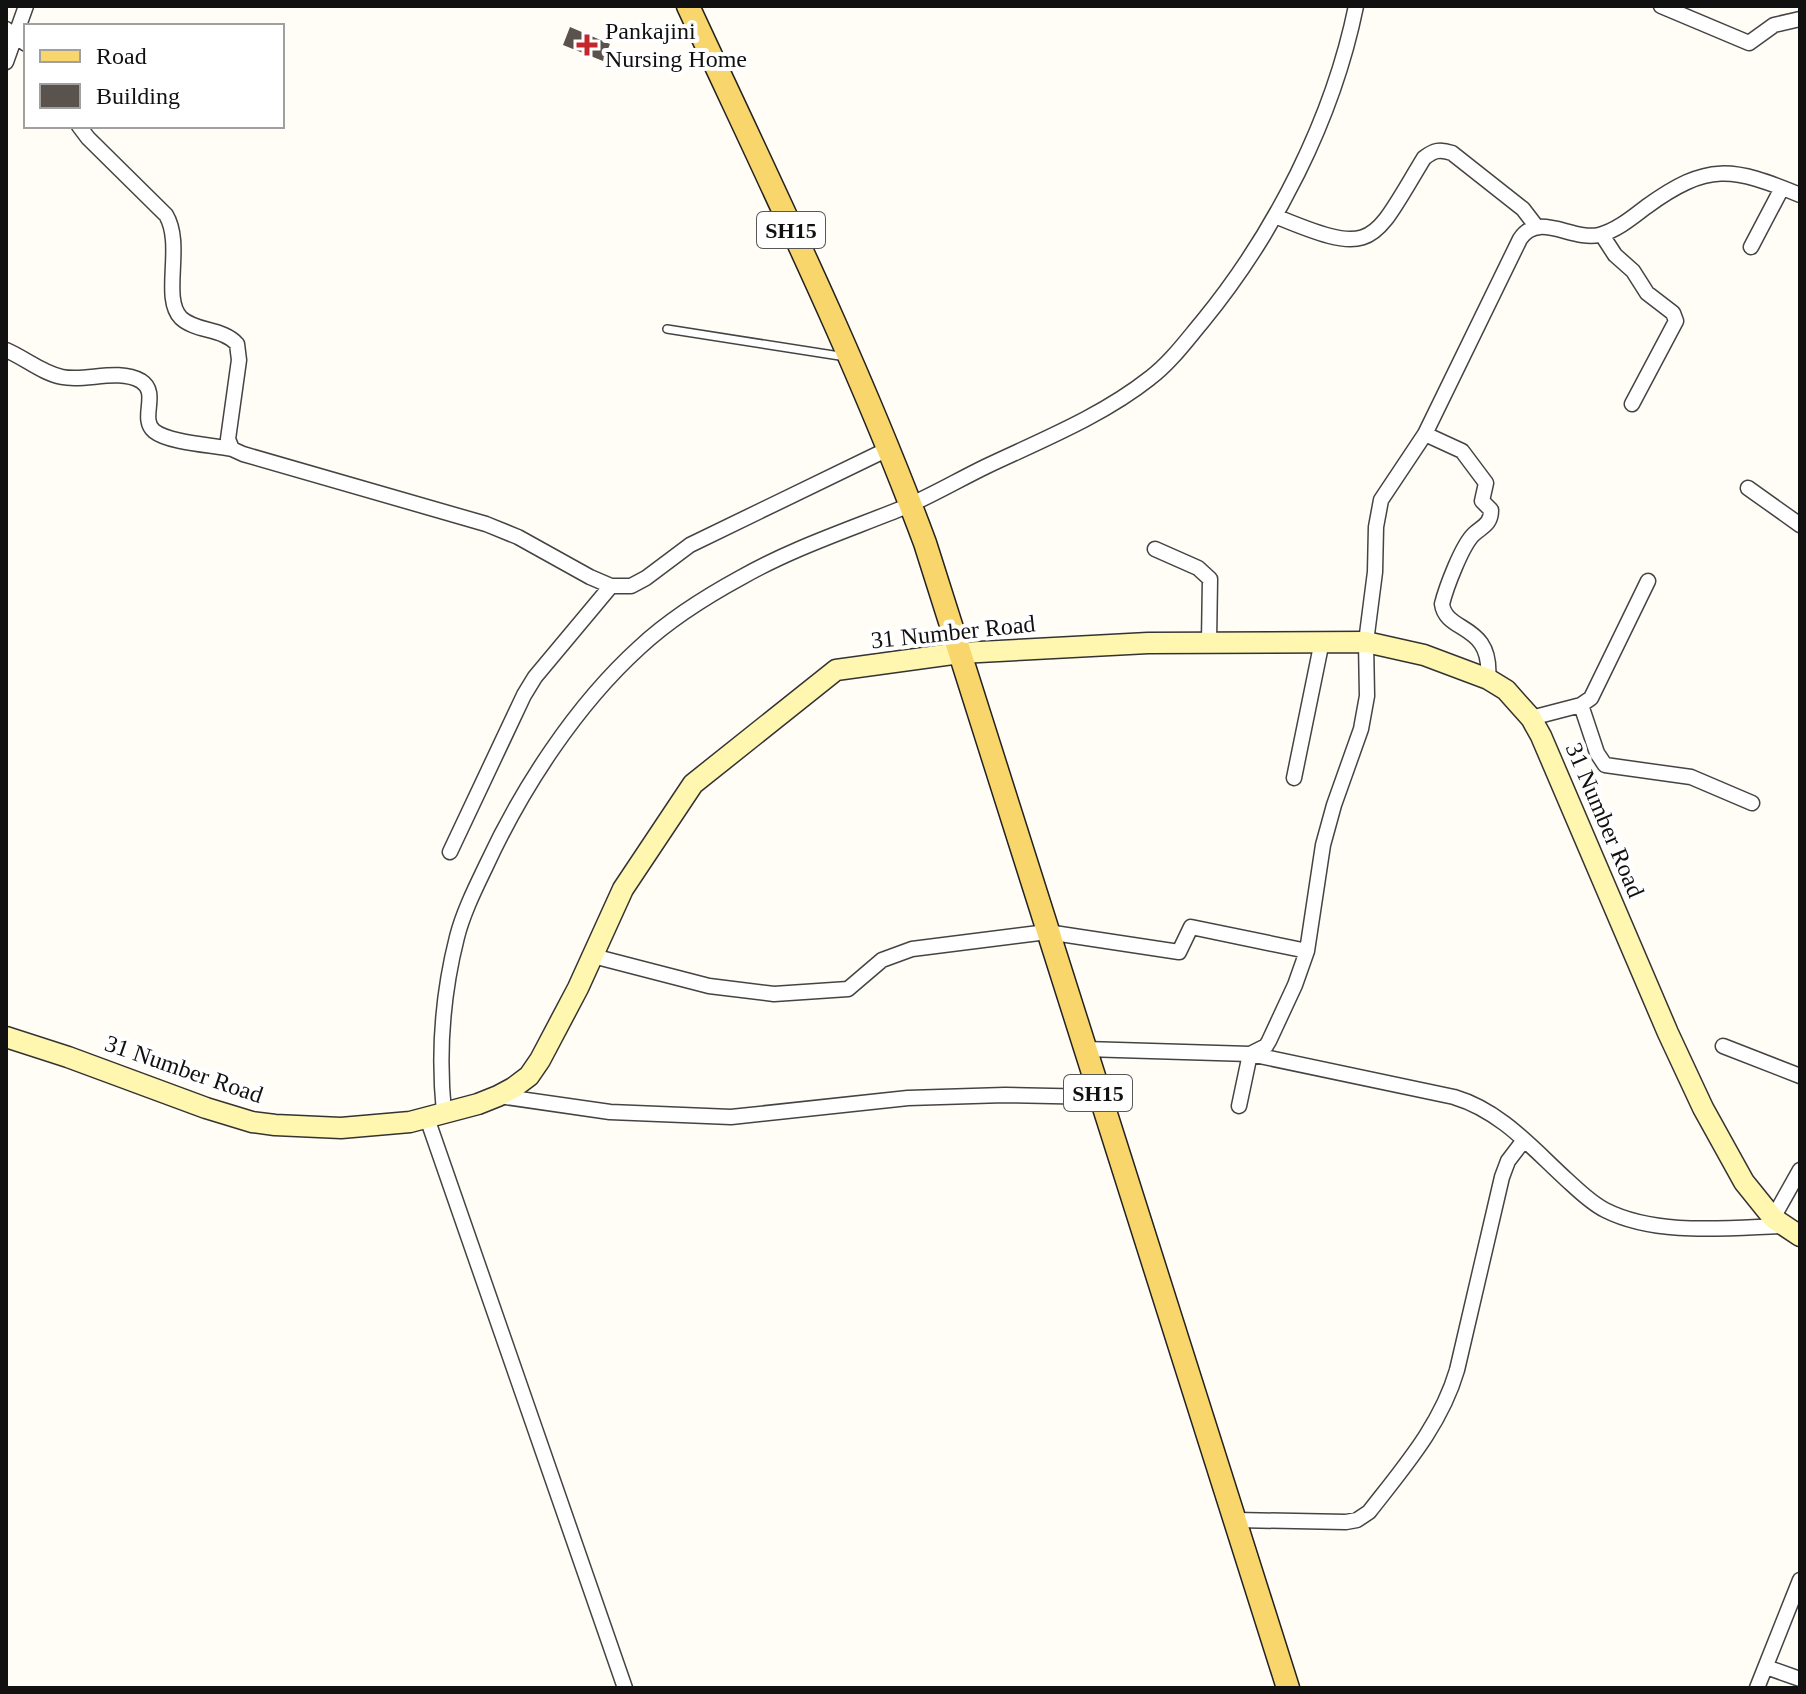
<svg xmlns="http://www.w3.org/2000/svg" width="1806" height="1694" viewBox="0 0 1806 1694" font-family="'Times New Roman',serif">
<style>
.building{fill:#5a524d}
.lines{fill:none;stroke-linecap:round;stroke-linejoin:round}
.service-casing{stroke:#444;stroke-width:10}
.minor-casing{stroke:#444;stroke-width:17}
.secondary-casing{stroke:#333;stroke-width:23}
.primary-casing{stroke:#222;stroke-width:25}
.service{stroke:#fff;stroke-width:7}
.minor{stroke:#fff;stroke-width:14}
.secondary{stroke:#fff6b0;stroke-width:20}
.primary{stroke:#f9d66b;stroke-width:22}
.poi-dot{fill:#c4262e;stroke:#fff;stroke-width:3}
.labels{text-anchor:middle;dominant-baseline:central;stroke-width:8;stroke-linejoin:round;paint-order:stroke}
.shield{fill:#fff;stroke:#585858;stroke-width:2}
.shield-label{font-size:22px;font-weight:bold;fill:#111}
.poi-label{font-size:24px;fill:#111;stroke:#fff;text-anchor:start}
.street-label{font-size:24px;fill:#111;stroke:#fff}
</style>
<rect width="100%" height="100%" fill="#fffdf5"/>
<!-- building -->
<path class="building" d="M570,27l40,17 -7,17 -40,-16z"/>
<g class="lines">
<defs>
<path id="service" d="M667,329l179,28"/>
<path id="minor" d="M1661,6l88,37 25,-18 26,-6
M6,29l20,15
M6,62l20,-56
M79,126l9,12 78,77c18,30 -5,83 15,103 15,14 42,10 56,26l2,16 -11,79 4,10 11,5 243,70 32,13 72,40 21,9h20l15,-8 44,-33 198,-96
M1275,216c101,42 96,29 149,-58 10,-8 16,-9 28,-5l71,56 13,17
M1602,235l13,20 18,16 14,22 26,20 3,8 -44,83
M1751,247l31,-59
M6,350c19,8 36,23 56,27 24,5 56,-9 79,4 19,12 -2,37 13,50 15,12 59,14 78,18
M1425,434l37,17 24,32 -4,18 9,9c0,14 -8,16 -17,24 -12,11 -28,54 -32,70 4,30 51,18 46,75
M1748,488l52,37
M1155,549l43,19 12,11 -1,63
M1581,705l16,48 8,12 86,12 61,26
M1531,718l50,-13 10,-7 57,-117
M1294,778l28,-137
M450,852l74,-157 11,-18 76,-91
M593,956l116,30 65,8 74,-5 34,-29 30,-11 135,-17 132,20 12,-25 116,24
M1723,1046l77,30
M1085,1049l165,5 204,43c47,14 78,51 113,83 12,11 24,23 38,30 51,26 121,18 177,16
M499,1096l111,16 121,5 177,-19 97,-3 94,2
M1239,1106l11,-52 16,-8 3,-5 26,-56 12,-34 16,-106 11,-40 27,-76 6,-33 -1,-54 9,-70 1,-45 5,-27 44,-66 95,-195c18,-28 52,2 79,-4 17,-4 34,-18 47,-28 62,-45 86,-40 154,-12
M444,1113c-6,-60 -2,-117 13,-176 6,-24 18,-48 29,-71 36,-78 90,-161 154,-219 29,-27 67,-51 102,-70 51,-29 109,-48 163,-70 28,-12 55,-28 82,-41 55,-26 115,-50 163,-88 20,-15 36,-37 52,-56 73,-89 131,-203 154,-316
M427,1118l198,570
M1773,1218l27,-48
M1236,1520l110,2 11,-2 12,-8c35,-45 72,-87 88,-142l45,-193 6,-16 16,-21
M1766,1667l34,12
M1757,1688l43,-108"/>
<path id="secondary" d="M6,1037l62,20 138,51 46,14 23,3 66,3 69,-6 68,-18 20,-8 15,-8 16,-12 11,-16 38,-72 45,-99 70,-105 143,-114 124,-17 188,-10 218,-1 58,13 64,24 18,11 25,28 10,18 127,297 35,75 41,74 29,36 27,18"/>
<path id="primary" d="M688,6c82,177 169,354 237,537l363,1145"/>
</defs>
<!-- service casing -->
<use href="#service" class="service-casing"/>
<!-- minor casing -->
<use href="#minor" class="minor-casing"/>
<!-- secondary casing -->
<use href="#secondary" class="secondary-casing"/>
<!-- primary casing -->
<use href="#primary" class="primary-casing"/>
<!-- service -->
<use href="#service" class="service"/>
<!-- minor -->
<use href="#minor" class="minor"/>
<!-- secondary -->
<use href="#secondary" class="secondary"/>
<!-- primary -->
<use href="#primary" class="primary"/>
</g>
<!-- markers -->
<path class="poi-dot" d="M583 33h8v8h8v8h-8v8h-8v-8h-8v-8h8z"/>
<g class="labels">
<!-- shield labels -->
<g class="shield">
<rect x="757" y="212" width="68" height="36" rx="6"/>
<rect x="1064" y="1075" width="68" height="36" rx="6"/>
</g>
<g class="shield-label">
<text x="791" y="230">SH15</text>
<text x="1098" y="1093">SH15</text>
</g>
<!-- poi labels -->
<g class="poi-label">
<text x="605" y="31">Pankajini<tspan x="605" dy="28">Nursing Home</tspan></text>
</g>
<!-- street labels -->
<g class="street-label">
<text transform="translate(953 632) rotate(-6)">31 Number Road</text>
<text transform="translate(1605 820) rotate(67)">31 Number Road</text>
<text transform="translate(184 1069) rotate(19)">31 Number Road</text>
</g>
</g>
<!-- border -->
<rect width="1806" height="1694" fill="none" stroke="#111111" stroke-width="16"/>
<!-- legend -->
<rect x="24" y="24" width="260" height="104" fill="#ffffff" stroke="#a0a0a0" stroke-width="2"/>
<rect x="40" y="50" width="40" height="12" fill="#f9d66b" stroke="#a0a0a0" stroke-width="2"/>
<text x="96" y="64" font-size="24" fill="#111111">Road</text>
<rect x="40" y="84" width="40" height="24" fill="#5a524d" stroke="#a0a0a0" stroke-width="2"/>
<text x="96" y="104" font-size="24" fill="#111111">Building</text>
</svg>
